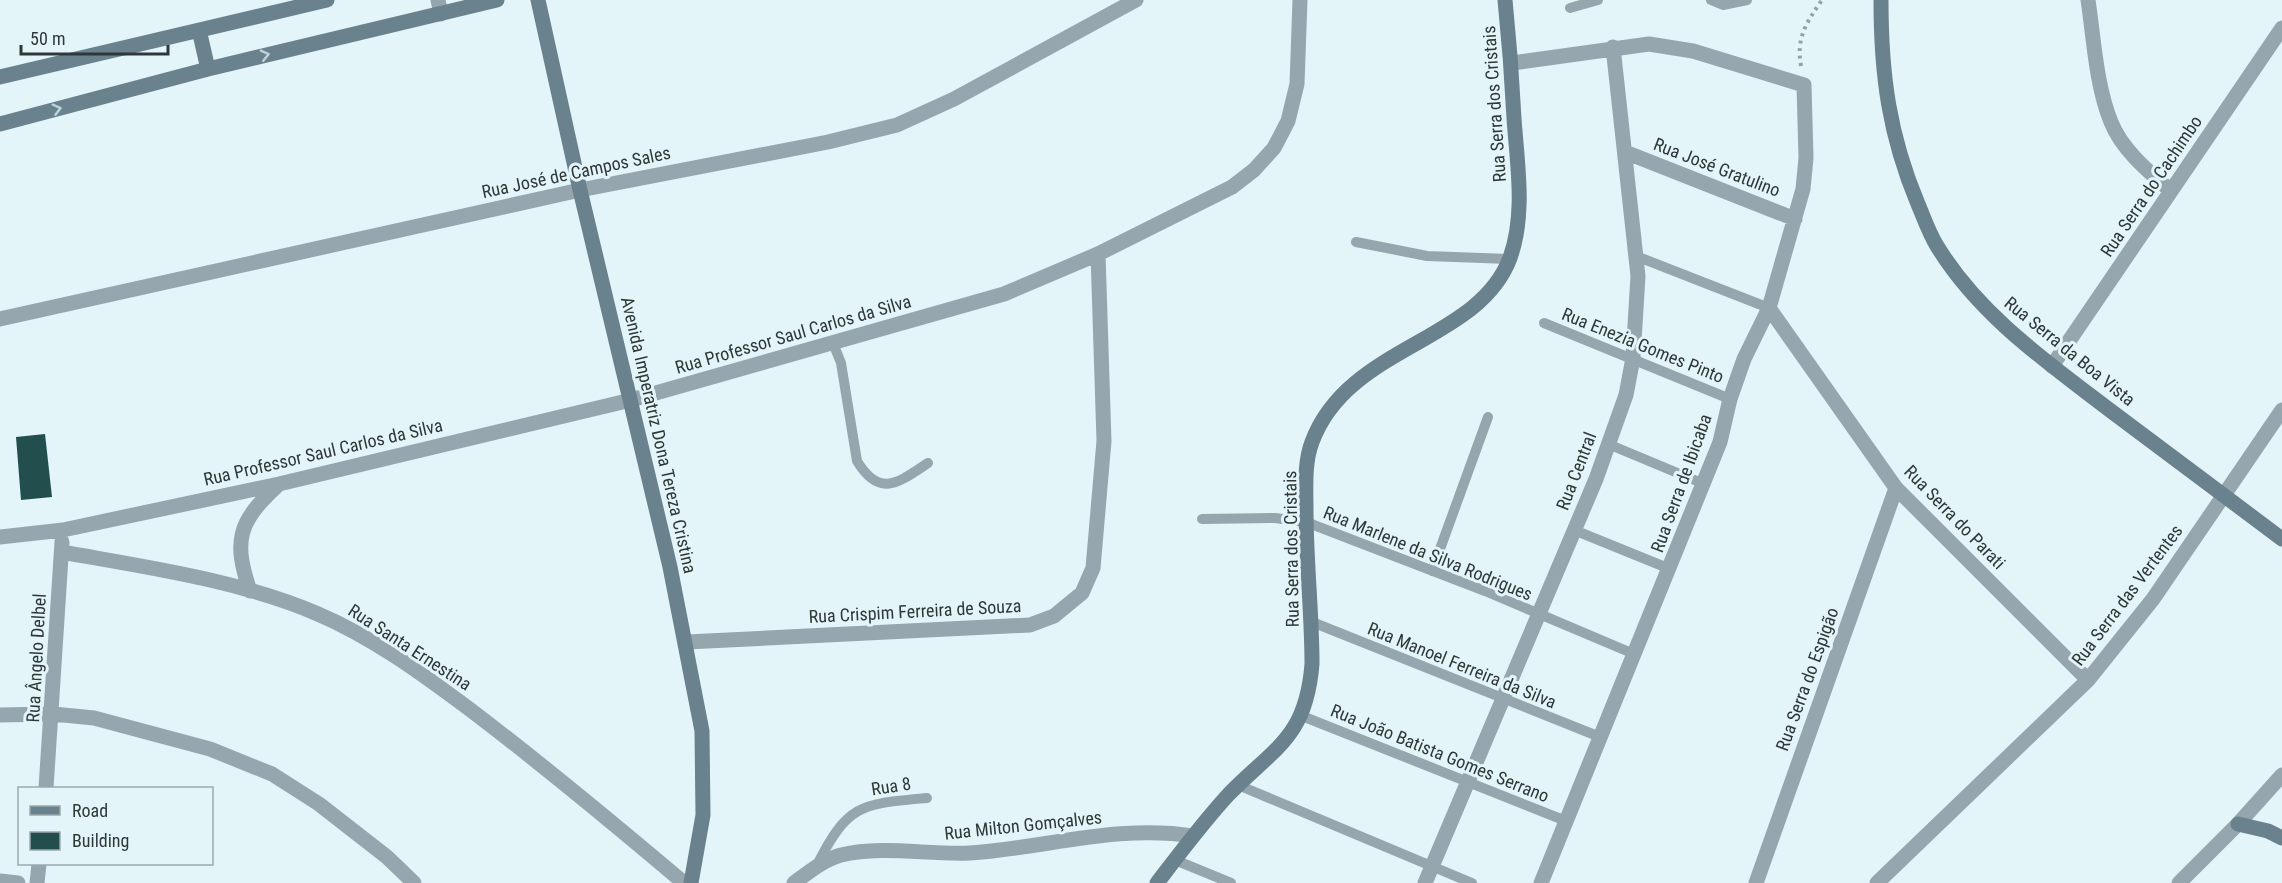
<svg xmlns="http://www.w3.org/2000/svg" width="2282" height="883" viewBox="0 0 2282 883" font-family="'Roboto Condensed',sans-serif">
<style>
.building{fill:#224e4d}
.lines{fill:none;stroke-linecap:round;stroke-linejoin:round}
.path{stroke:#95a2a5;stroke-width:4;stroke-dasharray:3 4.5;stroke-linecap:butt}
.lane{stroke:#96a6ae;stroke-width:10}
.street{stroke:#96a6ae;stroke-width:15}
.secondary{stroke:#6a818e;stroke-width:15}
.oneway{stroke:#bfd2d9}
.labels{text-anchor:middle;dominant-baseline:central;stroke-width:6;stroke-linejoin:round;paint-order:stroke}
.street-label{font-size:18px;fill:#303738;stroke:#e3f5f9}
</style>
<rect width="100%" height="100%" fill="#e3f5f9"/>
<!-- building -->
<path class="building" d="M45,434l7,63 -31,3 -5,-63z"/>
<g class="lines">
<!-- path -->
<path class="path" d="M1801,66c-5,-28 5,-43 21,-66"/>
<!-- lane -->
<path class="lane" d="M1711,0l12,5 24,-5
M1570,8l28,-8
M1356,242l71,14 82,3
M1636,256l133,52
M1544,323l186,76
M833,343l8,20 16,98c23,38 42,21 71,2
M1608,444l96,40
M1202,519l73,-1 31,4 179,69 149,63
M1574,530l96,39
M1432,571l56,-154
M1312,622l288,115
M1302,716l264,105
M1238,785l234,98
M1175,860l56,23
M817,865c31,-62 45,-61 110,-67"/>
<!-- street -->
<path class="street" d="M438,0l3,14
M2088,0c6,40 8,85 23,122 11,28 38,50 60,69
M1512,63l137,-19 44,7 111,34 2,73 -3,31 -34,119 -25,51 -14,40 -10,43 -179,441
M1625,152l170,67
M1769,308l127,180 192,192
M0,319l580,-129 248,-48 69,-17 57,-26 182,-99
M2052,366l230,-338
M0,537l63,-7 216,-46 352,-84 373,-106 94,-40 134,-67 22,-17 20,-22 14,-27 9,-37 3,-84
M62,552c83,15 177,28 256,62 54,23 103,59 150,94 74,56 145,115 216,175
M250,591c-17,-50 -12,-69 27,-105
M687,642l343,-17 24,-9 28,-23 11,-25 11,-127 -6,-187
M0,715l53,-1 41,4 116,31 62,25 47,30 68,53 27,26
M46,788l16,-246
M0,881l18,2
M37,883l2,-19
M794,883c15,-11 29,-23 47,-28 42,-10 86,0 129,-2 75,-5 148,-29 223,-17
M1425,883l171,-404 30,-84 7,-37 5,-82 -25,-229
M1756,883l140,-395
M1877,883l211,-203 65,-81 129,-189
M2179,883l59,-59 44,-49"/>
<!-- secondary -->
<path class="secondary" d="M538,0l42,190 90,377 32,164 1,84 -12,68
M1881,0c0,75 8,135 37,204 6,14 11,29 19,42 42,69 110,116 174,165 57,43 114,86 171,128
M199,30l9,39
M0,77l327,-77
M0,124l208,-55 289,-69
M2238,824l30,7 14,7
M1157,883c23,-30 46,-61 72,-89 46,-47 77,-56 83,-130 0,-51 -6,-102 -6,-154 0,-22 -2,-47 6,-68 36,-97 166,-99 198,-184 16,-45 7,-94 4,-140 -2,-40 -5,-79 -9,-118"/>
</g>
<!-- one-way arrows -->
<defs><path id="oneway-chevron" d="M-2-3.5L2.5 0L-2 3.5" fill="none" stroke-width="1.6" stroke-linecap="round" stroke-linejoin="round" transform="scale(1.5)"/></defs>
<g class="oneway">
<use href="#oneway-chevron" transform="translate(265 55) rotate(-13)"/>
<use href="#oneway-chevron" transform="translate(57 109) rotate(-15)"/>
</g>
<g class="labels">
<!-- street labels -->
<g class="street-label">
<text transform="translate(1494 104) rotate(-94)">Rua Serra dos Cristais</text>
<text transform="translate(1717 167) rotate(21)">Rua José Gratulino</text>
<text transform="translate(576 172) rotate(-12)">Rua José de Campos Sales</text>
<text transform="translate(2151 186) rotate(-56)">Rua Serra do Cachimbo</text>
<text transform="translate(793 334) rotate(-16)">Rua Professor Saul Carlos da Silva</text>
<text transform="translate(1643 345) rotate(22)">Rua Enezia Gomes Pinto</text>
<text transform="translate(2070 351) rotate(39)">Rua Serra da Boa Vista</text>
<text transform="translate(659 435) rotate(77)">Avenida Imperatriz Dona Tereza Cristina</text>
<text transform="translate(323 452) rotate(-13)">Rua Professor Saul Carlos da Silva</text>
<text transform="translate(1576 471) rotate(-69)">Rua Central</text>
<text transform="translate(1681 483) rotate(-70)">Rua Serra de Ibicaba</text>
<text transform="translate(1955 517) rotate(46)">Rua Serra do Parati</text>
<text transform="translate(1291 549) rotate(-91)">Rua Serra dos Cristais</text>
<text transform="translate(1428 553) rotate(22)">Rua Marlene da Silva Rodrigues</text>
<text transform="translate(2127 595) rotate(-53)">Rua Serra das Vertentes</text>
<text transform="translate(915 611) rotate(-3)">Rua Crispim Ferreira de Souza</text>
<text transform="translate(410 647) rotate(33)">Rua Santa Ernestina</text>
<text transform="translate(36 658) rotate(-87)">Rua Ângelo Delbel</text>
<text transform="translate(1462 665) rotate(22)">Rua Manoel Ferreira da Silva</text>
<text transform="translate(1807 679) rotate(-70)">Rua Serra do Espigão</text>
<text transform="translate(1440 753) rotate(22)">Rua João Batista Gomes Serrano</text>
<text transform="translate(891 786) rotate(-9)">Rua 8</text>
<text transform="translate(1023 825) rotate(-6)">Rua Milton Gomçalves</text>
</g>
</g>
<!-- legend -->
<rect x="18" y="787" width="195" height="78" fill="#e3f5f9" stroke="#9ba9ac" stroke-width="1.5"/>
<rect x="30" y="806" width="30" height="9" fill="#6a818e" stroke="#9ba9ac" stroke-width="1.5"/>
<text x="72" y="817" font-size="18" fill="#303738">Road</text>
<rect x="30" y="832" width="30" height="18" fill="#224e4d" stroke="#9ba9ac" stroke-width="1.5"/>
<text x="72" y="847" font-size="18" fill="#303738">Building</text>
<!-- scale -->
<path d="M21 45v9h147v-9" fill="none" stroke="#303738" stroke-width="3"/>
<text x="30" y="45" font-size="18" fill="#303738" stroke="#e3f5f9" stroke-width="4.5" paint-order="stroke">50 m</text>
</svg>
